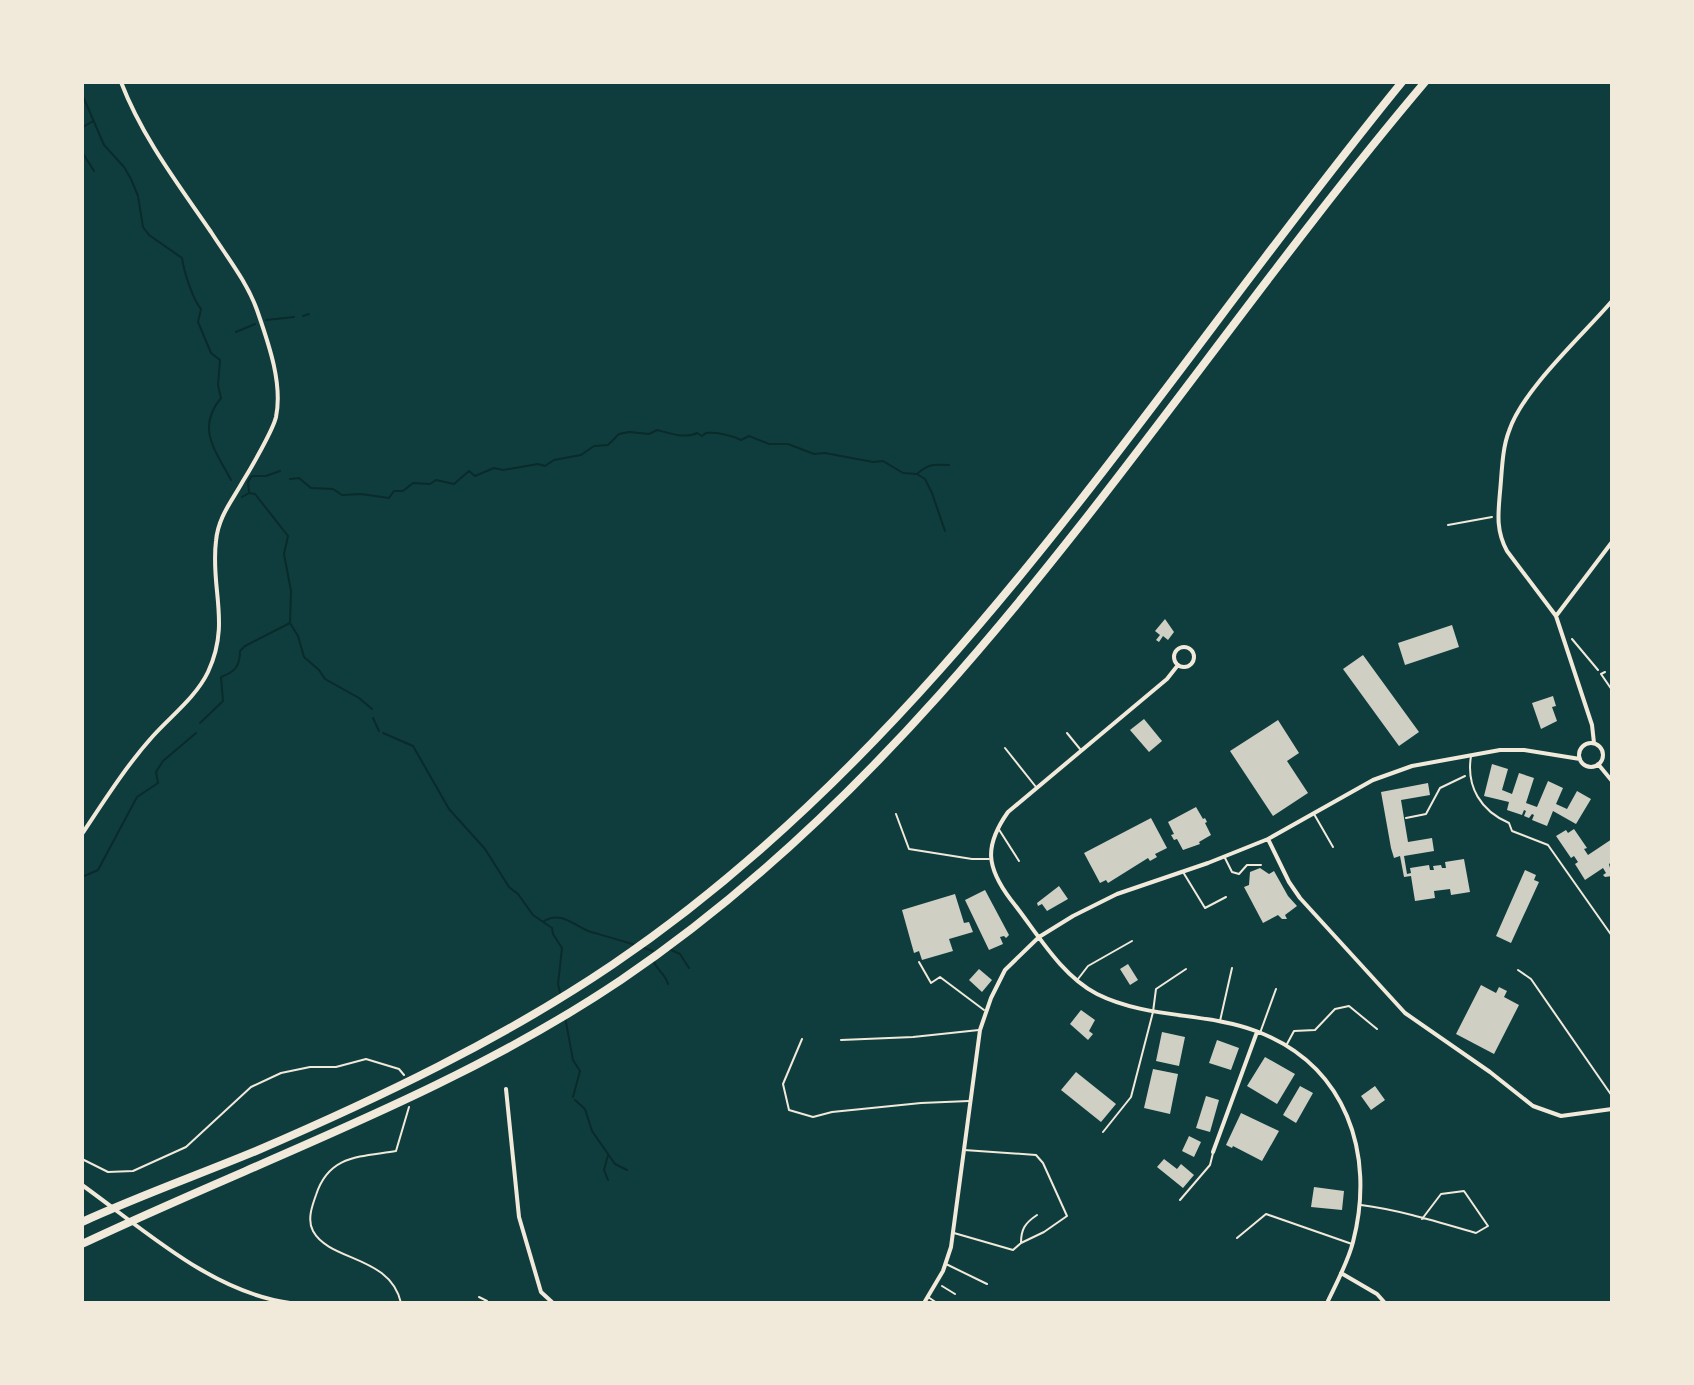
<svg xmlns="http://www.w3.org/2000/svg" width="1694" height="1385" viewBox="0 0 1694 1385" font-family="Karla,sans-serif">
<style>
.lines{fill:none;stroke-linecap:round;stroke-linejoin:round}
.stream{stroke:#0a2a2b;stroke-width:2}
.building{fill:#cfcfc3}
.path{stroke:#f1e9da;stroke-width:2}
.service{stroke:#f1e9da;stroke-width:2}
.minor{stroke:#f1e9da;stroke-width:4}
.motorway{stroke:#f1e9da;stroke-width:8}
</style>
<rect width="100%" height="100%" fill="#0f3d3e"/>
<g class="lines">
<!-- stream -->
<path class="stream" d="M82,94l22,51 20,22 7,12 7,17 5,31 6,8 33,23c2,14 11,42 19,51l-3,13 13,31 9,7 -2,25 3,13c-25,30 -6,52 10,82
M82,130l1,-3 10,-6
M82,152l12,19
M303,316l6,-2
M266,320l28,-3
M236,332l19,-8
M918,473c11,-9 16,-9 31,-8
M290,479l9,-1 12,10 22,1 9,6 19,-1 28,4 5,-7h9l10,-8 17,1 6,-4 18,4 15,-13 6,5 19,-8 9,2 35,-6 7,2 9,-6 27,-5 13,-9 14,-1 11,-11 10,-2 20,2 8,-4c11,3 29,9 40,3l5,3 4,-3c10,-1 25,2 35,7l8,-4 20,8h19l26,10 11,-1 48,9 10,-1 20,12 14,1 8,5 7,14 13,38
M249,492l-1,-10 4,-6h14l14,-5
M242,497l7,-4 6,1 33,42 -4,18 7,37 -1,32 8,13 6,21 15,13 6,9 34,19 13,11
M373,718l6,13
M200,723l23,-22 -2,-24c14,-5 19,-11 19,-26l5,-5 45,-23
M383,733l30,13 36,63 36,40 24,38 9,7 15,21 19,13 1,6 9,14 -4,36 3,12
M82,877l16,-7 39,-73 21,-14 -2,-11 7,-11 33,-28
M544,921c18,-11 31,6 47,11 14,4 29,8 44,13
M641,947l12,4
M667,948l13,6 9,14
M653,959c2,10 12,14 15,25
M565,1017l8,43 7,11 -7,26
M575,1100l10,9 7,22 23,33 12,6
M608,1180l-4,-10 4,-15"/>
</g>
<!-- building -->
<path class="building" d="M1165,619l9,13 -6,8 -5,-4 -4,6 -3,-2 4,-5 -5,-4z
M1452,625l7,22 -54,18 -7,-22z
M1363,655l56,77 -20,14 -56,-77z
M1553,696l3,10 -4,1 5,14 -16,8 -9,-26z
M1144,719l18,22 -13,11 -19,-22z
M1278,720l21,33 -12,8 21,32 -35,23 -43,-65z
M1492,764l16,5 -6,21 10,4 7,-21 15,5 -8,25 11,4 11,-26 15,7 -7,16 11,5 10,-18 14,8 -15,25 -23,-13 -6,15 -15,-6 2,-5 -2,-1 -3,4 -5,-2 2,-5 -2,-1 -2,5 -15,-5 2,-8 -25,-6z
M1428,783l2,12 -29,5 7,42 24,-4 2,13 -30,5 3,18 4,-1 -1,-5 19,-3 1,5h4l-1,-4 8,-1 1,3h4l-1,-6 19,-3 6,33 -19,3 -1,-6 -16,2 1,7 -20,3 -4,-25 -7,1 -4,-21 -6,2 -3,-10 -10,-56z
M1196,807l7,12 2,-1 2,4 -2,1 6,12 -12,7 1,2 -17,6 -6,-11 -3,1 -3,-5 3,-1 -6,-12z
M1151,818l16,30 -12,6 2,3 -7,4 -2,-3 -40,25 -2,-3 -6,3 -16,-30z
M1574,829l13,19 -3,1 4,6 24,-16v23l-3,2 3,12 -7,1 -2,-2 3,-2 -3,-5 -18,12 -10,-16 3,-2 -4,-6 -3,2 -15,-22 10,-6 2,3z
M1260,868l9,6 5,-3 14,25 9,10 -12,9 2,4h-5l-4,-4 -15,8 -19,-36 5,-2 1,-13z
M1525,870l11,5 -2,5 5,2 -28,61 -15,-7z
M1059,886l9,13 -21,12 -5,-7 -4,2 -1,-3z
M985,890l24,45 -3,3 -2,-2 -4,1 3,7 -14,6 -24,-50z
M955,894l9,29 5,-1 4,10 -24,7 4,12 -31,9 -3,-9 -5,2 -12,-43z
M1128,964l10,16 -8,5 -10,-16z
M979,969l13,11 -10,12 -13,-12z
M1481,985l15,8 3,-6 8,4 -3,6 15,8 -25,49 -38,-20z
M1081,1010l14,10 -6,11 4,3 -5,6 -18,-16z
M1162,1032l23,5 -6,29 -23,-5z
M1217,1040l22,8 -8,22 -22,-7z
M1265,1057l30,17 -18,30 -30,-18z
M1153,1069l25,5 -8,40 -26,-6z
M1076,1072l40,32 -15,18 -40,-32z
M1300,1086l13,7 -17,30 -13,-8z
M1375,1086l10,14 -14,10 -10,-14z
M1206,1096l13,4 -9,32 -14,-4z
M1241,1113l38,18 -17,30 -29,-15 -1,2 -6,-3z
M1189,1136l12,6 -7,15 -12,-6z
M1164,1159l13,10 4,-5 13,11 -11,13 -26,-21z
M1314,1187l30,4 -2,19 -31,-3z"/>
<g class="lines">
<!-- path -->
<path class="path" d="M1448,525l44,-8
M1572,639l26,31
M1406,818l20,-4 14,-26 25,-12
M82,1159l26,13 25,-1 53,-24 65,-60 30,-14 29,-6h26l30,-8 33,10 5,6
M942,1286l13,8
M479,1297l8,4v2
M401,1303c-11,-48 -71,-41 -88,-72 -6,-11 -1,-25 3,-36 13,-40 43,-38 80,-44l13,-44"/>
<!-- service -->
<path class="service" d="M1605,672l-4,2 11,16
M1067,733l13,16
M1005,748l31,39
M1471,756c-5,31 10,55 38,67l3,8 36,14 64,91
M896,814l13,35 63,10h17
M1314,814l19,33
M998,828l21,33
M1225,858l7,14 7,2 8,-9h14
M1183,872l22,36 21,-11
M919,962l12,21 9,-6 44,33
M1518,970l13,9 81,117
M1078,979l10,-13 44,-25
M1220,1021l12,-53
M1260,1033l16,-44
M802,1039l-19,45 6,26 24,7 19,-5 89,-9 48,-2
M841,1040l72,-3 66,-7
M1287,1044l7,-13 21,-1 20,-21 14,-3 28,23
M1103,1132l28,-35 22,-85 3,-23 30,-20
M964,1150l72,5 7,8 24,53 -23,16 -23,11
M1180,1200l30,-35 3,-12
M1361,1205c39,5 77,17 115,28l12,-7 -24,-35 -23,3 -19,25
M954,1233l59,17 8,-7c0,-14 4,-20 16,-28
M1237,1238l29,-24 86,30
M946,1264l41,20
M928,1297l9,6"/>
<!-- minor -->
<path class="minor" d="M1556,616l56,-74
M1174 657a10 10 0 1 1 20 0a10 10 0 1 1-20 0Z
M1178,665l-11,14 -159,133c-24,34 -22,55 3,88 25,31 49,75 86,94 50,25 108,18 159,37 90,34 120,122 97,211 -5,20 -17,42 -26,61
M1594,743l-2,-18 -36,-109 -49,-65c-11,-20 -9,-37 -7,-59 2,-20 2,-43 9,-61 14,-42 73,-95 103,-130
M1579 755a12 12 0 1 1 24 0a12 12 0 1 1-24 0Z
M1598,764l14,17
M82,834c22,-33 44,-68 71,-98 18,-20 43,-39 55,-64 23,-49 2,-84 8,-131 2,-24 16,-40 27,-60 8,-13 30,-51 33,-64 7,-34 -8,-75 -19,-107 -10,-28 -30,-53 -46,-78 -33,-48 -69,-95 -90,-150
M1268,839l21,43 11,16 105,115 85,59 43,34 28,10 51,-7
M506,1089l13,128 22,75 12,11
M1213,1152l44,-120
M82,1185c63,45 129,107 208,118
M1341,1273l36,21 8,9
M924,1303l19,-32 8,-24 29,-217 11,-32 14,-28 34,-33 34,-21 44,-22 91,-31 60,-24 105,-59 39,-14 88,-16h24l56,9"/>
<!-- motorway -->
<path class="motorway" d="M82,1222c57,-26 116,-47 174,-71 123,-53 245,-111 356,-186 333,-226 540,-577 790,-883
M82,1244c182,-86 371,-151 539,-264 340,-230 544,-591 804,-898"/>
</g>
<!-- border -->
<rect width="1694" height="1385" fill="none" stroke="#f1e9da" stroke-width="168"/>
</svg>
